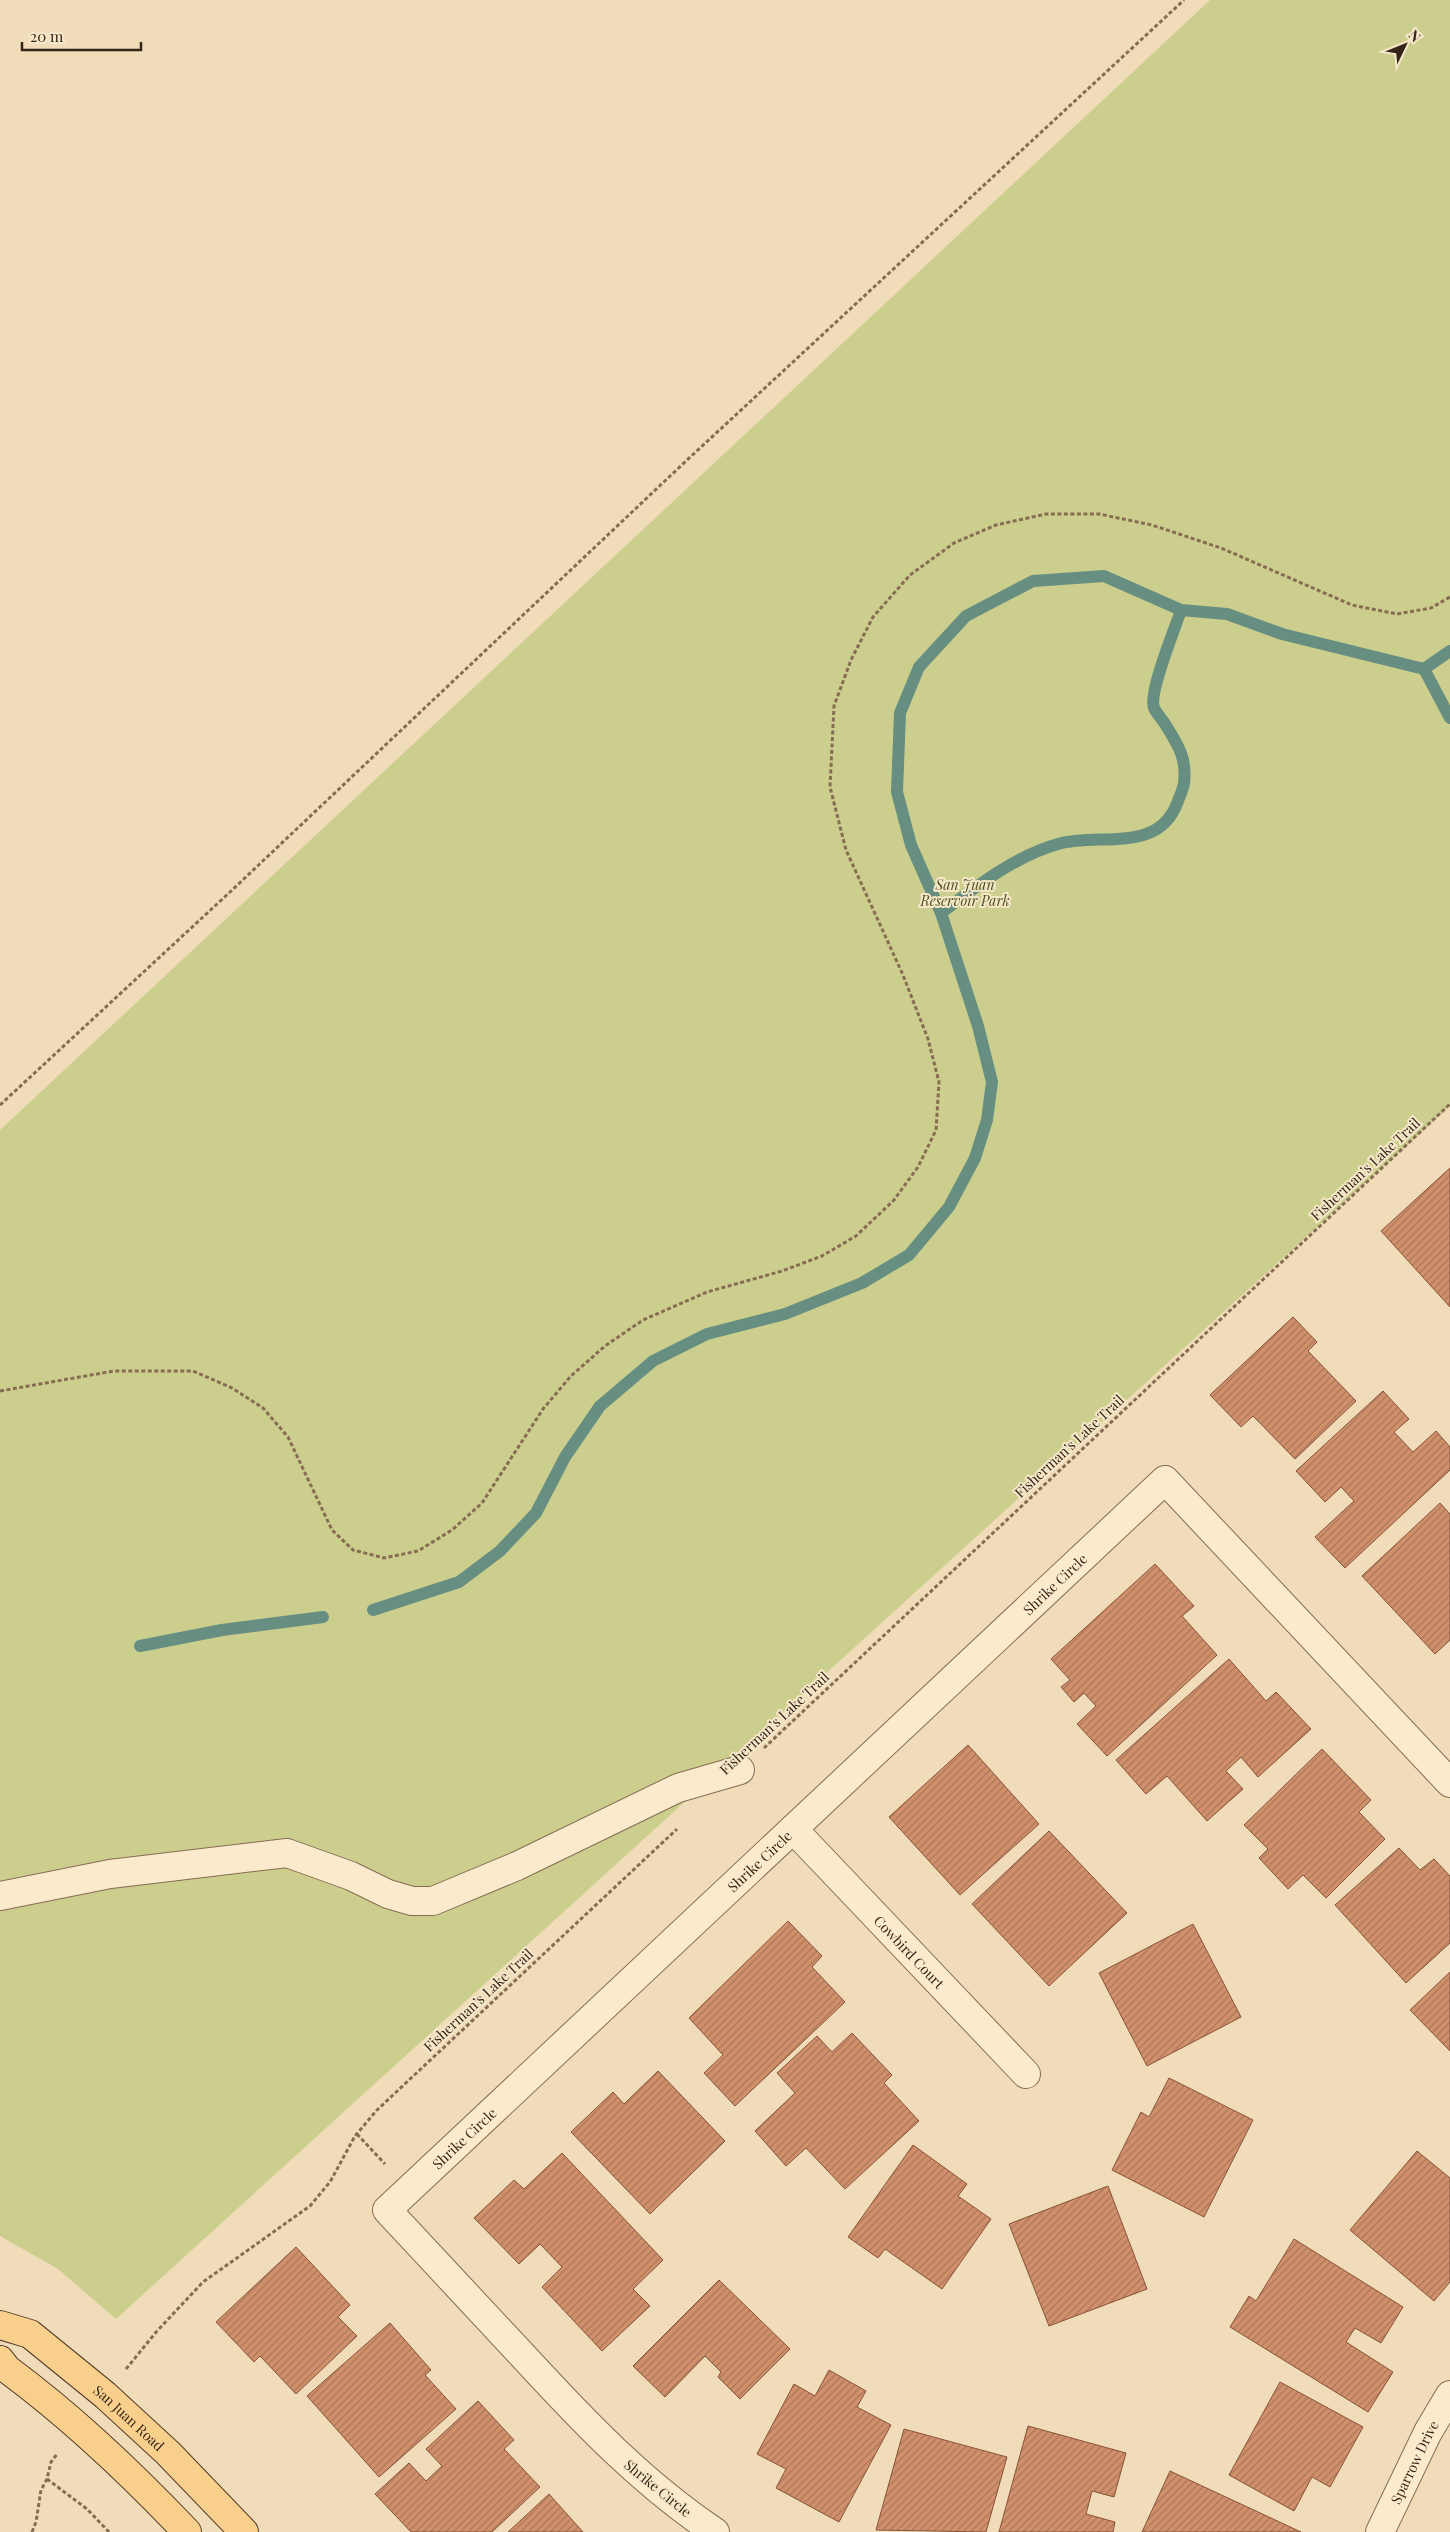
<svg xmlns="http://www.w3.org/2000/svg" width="1450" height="2532" viewBox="0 0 1450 2532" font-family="'Playfair Display',serif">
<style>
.green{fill:#cbce8d}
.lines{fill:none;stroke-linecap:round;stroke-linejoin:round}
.stream{stroke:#668e81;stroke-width:12}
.building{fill:url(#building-hatch);stroke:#885237}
.minor-casing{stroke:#876c53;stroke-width:30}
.major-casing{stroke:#543a28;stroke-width:30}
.path{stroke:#876c53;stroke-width:3;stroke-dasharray:4 2.5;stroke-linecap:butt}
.minor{stroke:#fbeacc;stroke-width:28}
.major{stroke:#f8d08c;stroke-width:28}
.labels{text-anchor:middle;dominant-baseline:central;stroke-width:4;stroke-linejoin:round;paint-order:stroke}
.park-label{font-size:14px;font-style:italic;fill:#49531e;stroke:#f7e7c9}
.street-label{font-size:14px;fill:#352519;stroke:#f7e7c9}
</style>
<defs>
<pattern id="building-hatch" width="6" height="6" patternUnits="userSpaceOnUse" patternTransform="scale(1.25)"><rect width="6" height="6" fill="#d1906c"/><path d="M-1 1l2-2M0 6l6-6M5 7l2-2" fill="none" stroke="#aa7558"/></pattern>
</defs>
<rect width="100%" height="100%" fill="#f0dcb9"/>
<!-- green -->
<path class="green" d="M1210,0h240v1106l-1334,1213 -58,-50 -58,-33v-1106z"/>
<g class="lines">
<!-- stream -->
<path class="stream" d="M1424,669l26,-18
M941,913c36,-27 74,-57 117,-69 42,-12 101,11 120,-43 2,-6 5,-11 6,-18 3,-25 -6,-38 -19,-59 -3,-5 -8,-10 -11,-16 -6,-15 21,-79 27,-98
M373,1610l86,-28 41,-31 36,-38 29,-56 35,-51 53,-45 54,-27 78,-20 77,-31 47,-28 40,-48 26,-49 12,-38 5,-38 -14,-56 -37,-113 -30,-68 -14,-53 3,-79 19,-46 47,-51 67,-35 71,-5 77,34 46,4 55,20 142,35 26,49
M140,1646l82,-16 101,-13"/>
</g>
<!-- building -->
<path class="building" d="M1450,1168v139l-69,-76z
M1293,1317l24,25 -9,9 48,50 -61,58 -42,-43 -12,11 -31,-32z
M1383,1391l26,28 -15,13 19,20 23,-21 14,16v23l-105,98 -30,-31 39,-36 -13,-14 -16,15 -29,-31z
M1440,1503l10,11v126l-15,14 -73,-78z
M1155,1564l39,42 -12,10 35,39 -110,101 -30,-32 19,-18 -12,-13 -10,9 -13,-15 9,-7 -19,-21z
M1229,1659l37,42 10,-9 35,37 -53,48 -17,-20 -15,14 17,18 -36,32 -40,-45 -21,18 -30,-34z
M968,1745l71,79 -79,71 -71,-78z
M1322,1749l49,51 -12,12 26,27 -59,59 -23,-23 -15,14 -29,-31 9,-9 -24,-24z
M1049,1831l78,82 -78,73 -77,-82z
M1399,1848l21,22 14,-11 16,17v67l-44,40 -71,-78z
M788,1921l34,35 -10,11 33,35 -110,104 -31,-33 19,-18 -34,-37z
M1193,1924l48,93 -94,49 -48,-93z
M1450,1972v79l-40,-41z
M852,2033l40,42 -8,8 35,38 -74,68 -39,-41 -20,18 -31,-35 40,-38 -18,-20 40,-37 15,16z
M658,2071l67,70 -75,73 -79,-82 42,-40 11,12z
M1169,2078l84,42 -49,97 -92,-47 29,-58 8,5z
M913,2145l54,39 -9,12 33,23 -49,70 -57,-40 -7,9 -30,-21z
M1417,2151l33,27v104l-16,19 -84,-71z
M562,2153l101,107 -30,29 17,17 -48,45 -60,-64 20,-20 -22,-23 -21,20 -45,-46 40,-38 10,9z
M1108,2186l39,103 -98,37 -40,-102z
M1294,2239l109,68 -22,36 -26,-15 -9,14 47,30 -25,40 -138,-85 19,-31 7,5z
M296,2247l54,58 -12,12 19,19 -61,58 -36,-38 -6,6 -38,-40z
M719,2280l71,69 -50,50 -22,-22 3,-5 -16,-16 -40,41 -32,-31z
M390,2323l41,47 -6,5 31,34 -77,68 -72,-81z
M829,2370l37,21 -9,16 34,18 -52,97 -63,-34 10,-19 -29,-15 37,-70 21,12z
M1280,2382l83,45 -33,60 -18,-10 -18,34 -65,-36z
M478,2401l36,39 -10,9 36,38 -48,45h-81l-36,-38 34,-31 17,18 16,-15 -16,-17z
M1028,2426l98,27 -12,44 -22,-6 -6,23 29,8 -2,10h-114z
M904,2429l103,28 -21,75 -110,-2z
M1170,2471l131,61h-159z
M549,2494l34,38h-75z"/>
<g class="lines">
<defs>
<g id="minor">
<path id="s1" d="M793,1829l233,245"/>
<path d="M0,1896l110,-22 177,-21 64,23 37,18 24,7h21l84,-35 161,-78 62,-18"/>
<path id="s2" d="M715,2532c-73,-49 -131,-110 -190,-174 -46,-49 -92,-99 -138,-148l778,-730 285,303"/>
<path id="s3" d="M1380,2532l48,-100 22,-37"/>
</g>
<g id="major">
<path id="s4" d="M0,2325l30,9 75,61 63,58 76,79"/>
<path d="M0,2360l7,9c65,48 124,104 180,163"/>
</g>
</defs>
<!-- minor casing -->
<use href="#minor" class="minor-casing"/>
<!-- major casing -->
<use href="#major" class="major-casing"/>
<!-- path -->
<path class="path" d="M0,1105l230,-213 456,-431 498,-461
M0,1391l114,-20h79l39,17 31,20 25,29 44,93 21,20 31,8 34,-7 34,-21 30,-27 61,-94 28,-33 34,-30 38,-26 64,-28 75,-21 40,-15 34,-20 38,-36 24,-33 18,-37 3,-48 -11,-43 -25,-64 -57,-125 -16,-63 4,-81 17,-46 22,-43 37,-42 44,-32 42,-18 50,-11h53l53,11 69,23 131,57 45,9 34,-6 19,-11
M764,1748l686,-644
M357,2134l28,30
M126,2369l31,-38 46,-49 107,-76 20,-24 25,-46 22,-26 300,-281
M47,2479l40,30 22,23
M32,2532l4,-10 5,-32 6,-11 4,-17 7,-9"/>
<!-- minor -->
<use href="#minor" class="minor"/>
<!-- major -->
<use href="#major" class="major"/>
</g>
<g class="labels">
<!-- park labels -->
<g class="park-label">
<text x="965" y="884">San Juan<tspan x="965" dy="16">Reservoir Park</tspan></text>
</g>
<!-- street labels -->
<g class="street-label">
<text transform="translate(1365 1169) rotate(-43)">Fisherman’s Lake Trail</text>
<text transform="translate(1069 1446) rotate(-43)">Fisherman’s Lake Trail</text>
<text stroke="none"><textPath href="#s2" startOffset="1376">Shrike Circle</textPath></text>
<text transform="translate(774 1723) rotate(-43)">Fisherman’s Lake Trail</text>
<text stroke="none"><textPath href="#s2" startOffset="971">Shrike Circle</textPath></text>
<text stroke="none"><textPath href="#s1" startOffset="169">Cowbird Court</textPath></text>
<text transform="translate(478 2000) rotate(-43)">Fisherman’s Lake Trail</text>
<text stroke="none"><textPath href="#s2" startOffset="566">Shrike Circle</textPath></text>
<text stroke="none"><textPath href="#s4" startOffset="161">San Juan Road</textPath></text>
<text stroke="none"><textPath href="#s3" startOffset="78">Sparrow Drive</textPath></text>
<text transform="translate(658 2488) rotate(39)">Shrike Circle</text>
</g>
</g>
<!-- north arrow -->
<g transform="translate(1405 45) rotate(47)" stroke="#f7e7c9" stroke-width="4" paint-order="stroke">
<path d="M0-4L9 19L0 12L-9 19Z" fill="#352519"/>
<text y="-8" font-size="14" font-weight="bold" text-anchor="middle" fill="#352519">N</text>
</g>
<!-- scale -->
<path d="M22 42v8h119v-8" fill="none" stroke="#352519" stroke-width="2.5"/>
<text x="30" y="42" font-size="15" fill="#352519" stroke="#f7e7c9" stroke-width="4" paint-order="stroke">20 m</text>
</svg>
